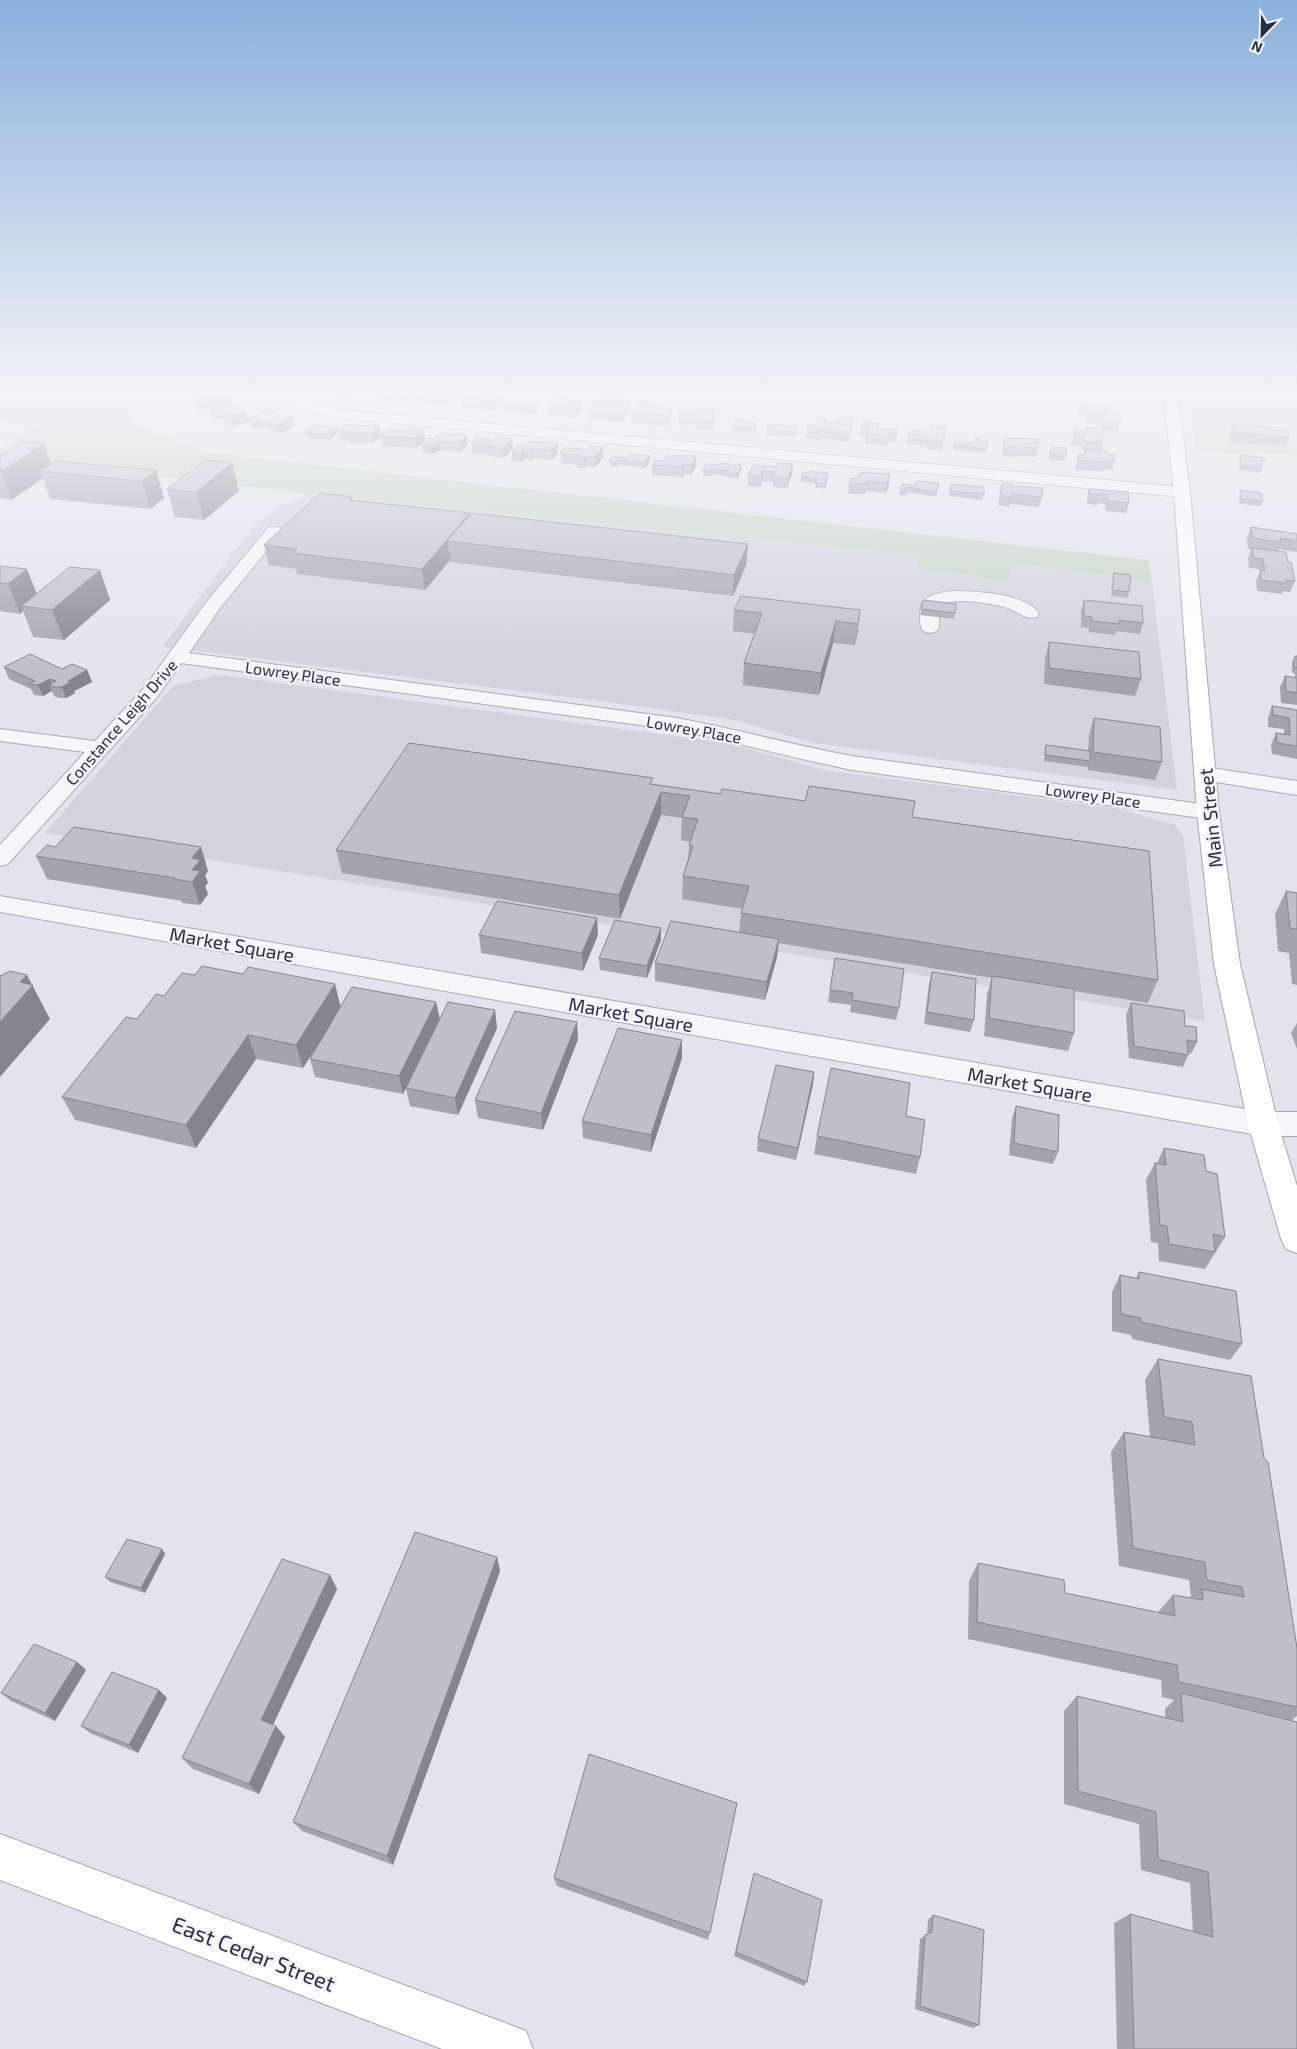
<svg xmlns="http://www.w3.org/2000/svg" width="1297" height="2049" viewBox="0 0 1297 2049" font-family="'Exo 2',sans-serif">
<style>
.built{fill:#d1d3dd}
.green{fill:#c4d5c4}
.lines{fill:none;stroke-linecap:round;stroke-linejoin:round}
.minor-casing{stroke:#a8aab6;stroke-width:2}
.major-casing{stroke:#a2a6b7;stroke-width:2}
.minor{fill:#f6f6f9;fill-rule:evenodd}
.major{fill:#fff;fill-rule:evenodd}
.wall{fill:#a3a4af}
.shaded-wall{fill:#84868e}
.building{fill:#bdbfcb;stroke:#84868e}
.labels{text-anchor:middle;dominant-baseline:central;stroke-width:4.5;stroke-linejoin:round;paint-order:stroke}
.far-street-label{font-size:16px;fill:#2a2e44;stroke:#f3f4f8}
.street-label{font-size:19px;fill:#2a2e44;stroke:#f3f4f8}
.near-street-label{font-size:22px;fill:#2a2e44;stroke:#f3f4f8}
</style>
<rect width="100%" height="100%" fill="#e3e4eb"/>
<!-- built -->
<path class="built" d="M309,494l611,61 -1,13 88,13 5,-17 140,17 25,209 -363,-47 -83,-24 -146,-20 -423,-52 91,-120 19,-16z
M219,675l508,68 97,27 296,39 55,16 8,11 22,185 -1160,-188 128,-147z"/>
<!-- green -->
<path class="green" d="M0,389h147l-20,14 5,21 79,29 937,107 4,21 -139,-17 -6,17 -89,-13 1,-13 -610,-61 -309,-36v-9l40,-25 -40,-4z
M1189,389h18l1,6h-9l-1,3 99,10v48l-41,-4 -1,4 -60,-6z"/>
<g class="lines">
<defs>
<path id="minor" d="M282,389h14c13,18 34,19 54,22l832,76 6,2 2,3 -2,3 -6,2 -832,-78c-28,-4 -50,-5 -68,-30z
M274,527l6,1 2,4 -62,76 -31,45 488,65c59,11 116,27 175,38l356,49 8,2 3,5 -3,5 -8,2 -356,-49c-59,-12 -116,-28 -175,-40l-496,-67 -23,33 -150,168 -8,2v-21l85,-93 -85,-11v-12l95,12 49,-53 64,-88 60,-72z
M952,591c22,0 73,2 87,22l-2,4c-12,3 -19,-5 -29,-9 -14,-4 -60,-13 -69,-1v20l-2,4 -7,2 -7,-2c-3,-5 -3,-10 -3,-16 0,-19 16,-22 32,-24z
M1205,767l92,14v14l-100,-16 -3,-5 3,-5z
M0,896l1263,216h34v24h-34l-1263,-224z"/>
<path id="major" d="M1163,389h14l13,103 29,320 21,152 38,160 19,62v67l-11,-4 -5,-10 -33,-115 -34,-160 -17,-152 -23,-320z
M0,1834l508,190 18,7 7,18h-91l-442,-169z"/>
</defs>
<!-- minor casing -->
<use href="#minor" class="minor-casing"/>
<!-- major casing -->
<use href="#major" class="major-casing"/>
<!-- minor -->
<use href="#minor" class="minor"/>
<!-- major -->
<use href="#major" class="major"/>
</g>
<!-- wall -->
<path class="wall" d="M216,389h18l-13,1 1,3 8,3 2,9 -5,1 3,1 16,6 3,9 -17,4 -11,-8 -5,1 -6,-4 -1,-6 -12,1 -6,-18z
M328,389h25l1,7 -12,2z
M374,389l41,4 -10,9 -30,-3z
M1074,389h38v2z
M1246,389h50l-2,7 -47,-4z
M461,397h45l-13,14 -11,-1v-2h-20z
M567,397v3l15,1v9l-7,8 -26,-3 -1,-9z
M418,398l34,1 -9,7 -24,-4z
M631,400v9l-9,13 -14,-1v-2h-20v-9l10,-8z
M540,404v4l-5,6 -31,-3 -1,-5z
M656,404v4l16,-1v9l-5,9 -35,-2v-10z
M1080,404l27,6 -1,3 14,9 -2,10 -15,-2v13l-2,8 6,3 8,6 -3,10 -8,-1v2l-29,-1 3,-15h6l1,-4h-3v-5l-11,-1 3,-15 12,1 1,-3 14,1v-5l-15,-1v-5l-9,-1z
M274,412l1,2 18,3 2,9 -15,7 -20,-5 -4,2 -5,-2 -2,-9z
M713,413h2v9l-4,8 -16,-1 1,-4 -17,-1v-10z
M825,419v3l27,7 -5,13 -26,-4 -1,2 -14,-2 1,-9z
M744,420v2l13,2 -1,4 -2,5 -22,-2v-5z
M872,420v3l6,6 20,1 -3,13h-7l-1,3 -22,-2 1,-8h-6l1,-10z
M1233,425l37,5 19,7 -3,9 -41,-2 -17,-3v-3l3,-10h1z
M379,426l2,10 -8,7h-23v-2l-10,-1 -1,-10z
M424,430l1,9h9l34,5 -8,8 -19,-2 -9,4 -9,-1 -1,-10 -5,5 -35,-2 -1,-10 25,-4z
M767,430l31,1 -3,6 -29,-2z
M304,431l35,1 -9,7h-21l-1,-3h-3z
M908,434l37,3 -3,14 -16,-2v-3l-20,-2z
M476,438l37,10 -9,10 -13,-1v-2l-19,-1 -1,-10z
M1004,438l34,10 -2,9 -34,-1z
M955,441l19,2 14,-2 -3,12 -32,-3z
M558,443v9l-6,8 -19,-2 -2,2 -7,-1 -2,3 -10,-1v-10l12,-5z
M44,444l7,20 105,6 8,28 -14,11 -100,-10 -7,-21 -32,22 -11,-2v-43z
M603,447v10l-7,10 -10,-1 -2,2h-7v-3l-16,-2 -1,-10z
M1051,447l15,9 -1,5 -16,-1z
M1240,455l24,6 -2,5 -2,7 -20,-3 -1,-10z
M613,456l37,5 -5,7 -27,-3 -1,2 -7,-1 -1,-5z
M655,460l41,6 -5,9 -7,-1 -2,3 -30,-2v-10z
M706,464l35,6 -4,9 -9,-1v-2l-16,-2 -1,2h-8v-5z
M753,465l39,9 -5,14 -14,-1v-5l-11,-1 -2,6 -12,-1v-10z
M890,474l-1,10 -3,9 -20,-2 -1,3h-17l1,-10 9,-6z
M801,476l27,2 -3,11 -10,-1 1,-4 -15,-3z
M939,483l-3,14 -29,-5v3h-7v-5l15,-5z
M1002,483l40,14 -3,10 -29,-3v3l-12,-2z
M951,484l33,10 -2,6 -33,-4z
M167,489l72,2 -35,29 -29,-3z
M1089,489l39,3 1,11 -3,10 -21,-2v-7l-7,-1v2l-11,-1v-5z
M1241,490l22,11 -2,5 -21,-2 -1,-9z
M352,497l1,3 117,13v2l278,29 -2,21 -13,31 -283,-34v-2l-25,30 -128,-16 -1,-5 -27,-4 -5,-20z
M1251,527l46,7v18l-19,-3v2l10,11 7,19 -5,11 -7,-1 -1,3 -25,-3 -1,-10 4,-9 -1,-3 -10,-1 -1,-10 3,-9h-3l-1,-12z
M0,566l37,28 63,-24 10,30 -46,40 -31,-3 -10,-26 -3,3 -20,-3z
M1114,573l15,19 -1,6 -17,-2 2,-17z
M923,600l32,13 -1,6 -34,-4z
M1084,600l59,23 -3,11 -24,-3 -1,4 -26,-3v-4l-8,-1v-16z
M734,610h126l-5,35 -22,-2 -14,52 -76,-10 1,-22 11,-29 -22,-3z
M1049,642l92,37 -6,17 -91,-12 1,-26z
M1295,656h2v21h-2v-3l-3,-2v-10z
M4,667l58,2 25,1 5,12 -18,9 1,2 -9,5h-7l-5,-2 -2,-5 -9,5 -9,-1 -3,-6 -22,-10z
M1285,676l12,2v27l-16,-2 -1,-16z
M1272,706l25,4v49l-25,-5 -1,-9 5,-12 8,1v-5l-16,-2v-9z
M1094,718l68,44 -7,18 -67,-10v-4v1l-44,-6 1,-10 1,-6 42,6 1,-16z
M653,784l68,10 191,23 246,163 -10,23 -74,-12v42l-6,18 -84,-15 3,-42 5,-16 -214,-35 -1,14 -12,43 -110,-19v-18l84,-30 2,-20 1,-4 -60,-10 1,-23 5,-16 1,-15 1,-3 -9,-2 1,-22 -21,-3 -41,104 -278,-46 -6,-23z
M55,847h146l7,24 -3,4 3,8 -3,3 3,8 -8,11 -18,-2v-2l-135,-22 -11,-23z
M1286,891l11,2v92l-5,-1 -3,-31 -11,-2 -3,-37z
M661,928v12l-14,38 -47,-8 -1,-12z
M479,935h119l-15,36 -102,-18z
M835,958l64,50 -3,12 -46,-8 1,-7 -23,-3z
M932,972l42,48 -4,12 -46,-8 5,-40z
M164,996l177,10 95,-4 4,18 -37,74 -88,-17 -5,-18 12,-20 -19,29 -47,-9 -60,89 -121,-28 -13,-23 75,-78z
M1131,1003l54,23 12,16 -6,12 -3,-1v2l-5,12 -54,-9 -3,-43z
M495,1010l2,18 -39,87 -48,-9 -4,-18z
M1297,1023v26l-6,-16z
M578,1039l-35,91 -65,-12 -3,-18z
M682,1058l-31,94 -68,-14 -1,-17z
M814,1072l-1,12 -17,76 -39,-9 1,-12z
M1016,1106l42,46 -5,12 -44,-9 3,-37z
M906,1116l14,41 -4,17 -102,-20 3,-18z
M1164,1148l42,23 19,66 -20,32 -46,-8 -1,-18 -7,-1 -5,-62 9,-17h2z
M1139,1272l103,72 -12,16 -98,-21 -1,-4 -19,-4v-39l8,-17 16,3z
M1158,1359l106,99 33,190v68l-6,5 6,328h-180l-3,-126 16,-9 63,18 -3,-49 -49,-13 -2,-46 -75,-20v-93l13,-15 88,22v-9l9,-9 -12,-3 -1,-17 -193,-41 1,-58 9,-18 87,30 93,20v-1l15,-17 20,3 -2,-1 -2,-17 -70,-14 -8,-114 13,-20 26,5 -5,-57z
M162,1549l3,5 -20,39 -35,-11 -5,-5z
M497,1557l3,14 -107,294 -91,-34 -9,-9z
M330,1575l7,14 -64,136 3,1 9,11 -26,57 -66,-25 -11,-11z
M77,1662l9,8 -31,51 -44,-20 -10,-8z
M167,1698l-29,55 -48,-20 -9,-7z
M737,1803l-29,137 -151,-54 -3,-8z
M754,1873l53,109 -3,4 -70,-30z
M933,1915l46,110 -6,3 -58,-19 5,-70 7,-5 1,-14z"/>
<!-- shaded-wall -->
<path class="shaded-wall" d="M341,389h12l1,7 -12,2z
M408,389h7v4l-10,9 -1,-9z
M504,389h1l1,8 -13,14v-10z
M452,394v5l-9,7v-4z
M230,396l2,9 -21,3 -3,-2 1,3 -12,1 -3,-9z
M631,400v9l-9,13v-9z
M582,401v9l-7,8v-9z
M540,404v4l-5,6v-4z
M672,407v9l-5,9v-10z
M219,408l2,10 -5,1 -2,-9z
M714,409l-1,8 2,-4v9l-4,8v-17z
M246,413l3,9 -17,4 -2,-10z
M293,417l2,9 -15,7 -2,-9z
M258,419l2,9 -4,2 -2,-10z
M853,420l-1,9 -5,13 1,-10z
M757,424l-1,4 -2,5v-5z
M379,426l2,10 -8,7 -2,-9z
M338,427l1,5 -9,7 -1,-5z
M424,430l1,10 -8,8 -2,-10z
M467,435l1,9 -8,8 -1,-9z
M512,439l1,9 -9,10 -1,-9z
M440,441l1,9 -9,4 -1,-10z
M558,443v9l-6,8 -1,-10z
M44,444l10,27h-14l3,7 -32,22 -10,-28z
M603,447v10l-7,10v-10z
M532,448l1,10 -2,2v-10z
M524,450v9l-2,3v-10z
M586,456v10l-2,2v-10z
M650,456v5l-5,7v-5z
M696,456v10l-5,9v-10z
M232,463l7,28 -35,29 -8,-28z
M684,464v10l-2,3v-10z
M793,464l-1,10 -5,14 1,-10z
M742,465l-1,5 -4,9v-5z
M156,470l8,28 -14,11 -8,-28z
M763,471l-1,10 -2,6 1,-10z
M890,474l-1,10 -3,9 1,-10z
M470,513l2,20 -25,8 3,19 -25,30 -3,-21z
M748,544l-2,21 -13,31 1,-21z
M27,569l12,30 -18,7 2,5 -3,3 -12,-30z
M100,570l10,30 -46,40 -12,-30z
M860,610l-2,21 -3,14z
M836,621l-3,22 -14,52 2,-22z
M87,670l5,12 -18,9 1,2 -9,5 -4,-11 6,-6z
M50,679l3,7 -4,-1 3,6 -9,5 -5,-11z
M661,792v23l-41,104 -1,-24z
M201,847l7,24 -3,4 3,8 -3,3 3,8 -8,11 -8,-23v-24z
M597,918l1,17 -15,36 -1,-18z
M661,928v12l-14,38v-12z
M779,939l-2,18 -12,43 2,-18z
M27,975l23,44 -50,58v-55l20,-40z
M335,984l6,24 -38,60 -7,-23z
M436,1002l4,18 -37,74 -4,-18z
M495,1010l2,18 -39,87 -3,-17z
M577,1022l1,17 -35,91 -2,-17z
M248,1035l8,24 -60,89 -10,-23z
M682,1040v18l-31,94v-17z
M814,1072l-1,12 -17,76 2,-12z
M162,1549l3,5 -20,39 -4,-5z
M497,1557l3,14 -107,294 -6,-9z
M330,1575l7,14 -67,142 -9,-11z
M77,1662l9,8 -31,51 -10,-8z
M159,1690l8,8 -29,55 -9,-8z
M276,1726l9,11 -26,57 -10,-10z"/>
<!-- building -->
<path class="building" d="M202,389h7l1,1 11,-1 1,4 6,-1 2,4 -36,5 -3,-9z
M374,389h34l-4,4z
M492,389h12l-11,12 -11,-1 1,-1 -22,-1 2,-1h-2l6,-6 22,2z
M424,393l18,3 3,-2h7l-9,8 -25,-4z
M557,396l10,1 -3,3 18,1 -7,8 -27,-3z
M600,399l31,1 -9,13 -15,-2 2,-1h-21l6,-8h4z
M509,401l31,3 -5,6 -32,-4z
M222,402l8,5 7,-1 9,7 -16,3 -11,-8 -5,2 -6,-4z
M640,402l16,2 -2,4h5l2,-2 11,1 -5,8 -35,-2z
M1080,404l27,2v4h-4v2l17,2v8l-17,-2v-5l-15,-1v-6h-8z
M705,408l9,1 -3,4h4l-3,8 -16,-2 2,-3 -19,-2 2,-4 22,2z
M268,410l6,2 -3,1 22,4 -15,7 -20,-5 -4,1 -5,-1z
M818,418l7,1 -1,3 13,1 2,-5 14,2 -5,12 -26,-4 -1,2 -14,-1 2,-5 6,1z
M736,419l8,1 -1,2 14,2 -3,4 -22,-2z
M864,419l8,1 -1,3h8l-2,6 21,1 -2,4 -7,-1 -1,3 -22,-2 3,-7 -8,-1z
M769,424l29,3 -2,5 -29,-2z
M311,425l27,2 -9,7h-21l2,-2 -6,-1z
M345,425l34,1 -8,8 -22,-1 2,-2 -12,-1z
M1233,425h15l21,3 1,2 18,1 1,6 -40,-3 -17,-3 -1,-3 3,1z
M931,426l15,1 -3,14 -16,-1 1,-4 -20,-2 1,-4 20,2z
M1087,428l17,1 -1,14 -19,-2v-5l-10,-1v-5l13,1z
M409,429l15,1 -9,8 -34,-2 7,-6 18,2z
M439,433l28,2 -8,8 -19,-2 -9,3 -9,-1 4,-5 8,1z
M496,437l16,2 -9,10 -13,-2 2,-2 -21,-1 5,-6 18,2z
M1004,438l35,1 -1,9 -34,-2z
M975,439l13,2 -2,8 -32,-4 1,-4 19,2z
M529,441l29,2 -7,7 -19,-2 -1,2h-7l-2,2 -10,-1 4,-5h8z
M22,442l22,2 -44,28v-17z
M589,446l14,1 -7,10 -10,-1 -2,2h-7l2,-3 -19,-2 4,-5 22,1z
M1051,447l16,1 -1,8 -16,-1z
M1085,449l22,2v3l8,1v5l-9,-1v3l-28,-2v-5h7z
M629,454l21,2 -5,7 -27,-3 -1,2 -8,-1 4,-5 13,2z
M667,455l29,1 -5,9 -7,-1 -2,3 -30,-2 3,-5 8,1z
M1240,455l24,3v3h-3l1,7 -20,-3z
M205,460l27,3 -36,29 -29,-3z
M56,461l100,9 -14,11 -102,-10z
M720,463l22,2 -5,9 -9,-1 1,-2 -17,-2 -1,2h-8l3,-7 13,1z
M777,463l16,1 -5,14 -15,-1 2,-5 -12,-1 -2,6 -13,-1 5,-11 23,2z
M810,471l18,2 -3,11 -9,-1 1,-4 -16,-3 2,-4 6,1z
M860,472l30,2 -3,9 -20,-2 -1,3h-17l2,-6h7z
M917,481l22,2 -3,9 -28,-5 -1,3h-7l2,-6 13,1z
M1002,483l10,1v2l31,2 -1,9 -30,-3v3l-12,-2z
M951,484l33,3v7l-34,-3z
M1089,489l39,3 1,11 -21,-2v-7l-7,-1v2l-12,-1z
M1241,490l20,3 2,8 -22,-2z
M320,493l32,4 -3,3 121,13 -48,56 -129,-16 4,-4 -33,-4z
M471,513l277,31 -14,31 -287,-34z
M1251,527l46,7v7l-17,-3 1,4 -29,-4z
M1252,548l34,4 2,10h3l4,19 -9,-1v3l-25,-3 -1,-10 5,1 -2,-12 -10,-1z
M0,566l27,3 -19,15 -8,-1z
M70,567l30,3 -48,40 -31,-4z
M1114,573l17,2 -2,17 -17,-2z
M741,596l119,14 -2,14 -22,-3 -15,52 -77,-10 18,-50 -28,-3z
M923,600l33,4 -1,9 -34,-4z
M1084,600l58,6 1,17 -24,-3v4l-27,-3v-4l-8,-1z
M1049,642l90,10 2,27 -92,-11z
M30,654l32,15 10,-5 15,6 -19,11 3,1 -9,5h-7l-6,-2 7,-4 -6,-2 -12,6 -9,-1 6,-3 -31,-14z
M1295,656h2v12l-3,-1z
M1285,676l12,2v15l-11,-2z
M1272,706l25,4v36l-20,-3 -1,-10 14,2 -1,-17 -16,-3z
M1094,718l66,9 2,35 -69,-10z
M409,743l244,35 -3,6 71,10 1,-5 83,12 4,-15 106,15 -3,16 237,34 9,129 -417,-67 8,-27 -66,-10 10,-30 -4,-1 9,-26 -16,-2 8,-21 -29,-4 -42,103 -283,-45z
M1046,745l44,6v10l-45,-6z
M74,827l127,20 -9,11 8,2 -8,10 8,1 -8,11 -18,-3 1,-1 -139,-22 11,-11 8,2z
M1286,891l11,2v36l-7,-1z
M497,901l100,17 -15,35 -103,-18z
M615,920l46,8 -14,38 -48,-8z
M671,921l108,18 -12,43 -112,-19z
M835,958l69,11 -5,39 -47,-8 1,-7 -23,-3z
M202,966l41,8 5,-7 87,17 -39,61 -48,-10 -62,90 -124,-28 64,-80 11,2 19,-25 8,2 18,-23 13,2z
M10,971l17,4 -7,7 13,3 -33,37v-46z
M932,972l44,7 -2,41 -47,-8z
M992,976l82,13v44l-85,-15z
M352,987l84,15 -37,74 -89,-17z
M448,1002l47,8 -40,88 -49,-10z
M1131,1003l53,8 1,15 11,1 1,15 -10,-2 1,15 -54,-9z
M515,1011l62,11 -36,91 -66,-13z
M618,1028l64,12 -31,95 -69,-14z
M776,1065l38,7 -16,76 -40,-9z
M831,1068l79,15 -4,33 19,4 -5,37 -103,-21z
M1016,1106l43,9 -1,37 -44,-9z
M1164,1148l40,7 2,16 11,3 8,63 -12,-3 2,18 -46,-8 -2,-18 -7,-1 -5,-62 11,2z
M1139,1272l97,19 6,53 -101,-22v-4l-20,-4 -1,-39 19,4z
M1158,1359l93,17 13,82 4,4 29,186v59l-118,-25 -2,-17 -200,-43 1,-59 86,17 1,13 110,23 -2,-21 30,5 -1,-11 42,8 -2,-10 -35,-7 -2,-18 -72,-14 -9,-116 71,13 -3,-23 -28,-5z
M415,1532l82,25 -110,299 -94,-34z
M127,1539l35,10 -21,39 -36,-11z
M282,1559l48,16 -69,145 15,6 -27,58 -67,-26z
M34,1644l43,18 -32,51 -44,-20z
M112,1672l47,18 -30,55 -48,-19z
M1181,1693l116,29v327h-163l-4,-135 83,23 -5,-65 -50,-13 -2,-47 -78,-21 -1,-95 106,26z
M589,1754l148,49 -27,130 -156,-55z
M754,1873l68,27 -15,82 -71,-30z
M933,1915l51,15 -5,95 -59,-19 5,-71 7,-3z"/>
<!-- sky -->
<linearGradient id="sky" x2="0" y2="1"><stop stop-color="#8ab0dc"/><stop offset="0.58" stop-color="#f2f3f6"/><stop offset="1" stop-color="#f2f3f6" stop-opacity="0"/></linearGradient>
<rect width="1297" height="676" fill="url(#sky)"/>
<g class="labels">
<!-- far-street labels -->
<g class="far-street-label">
<text transform="translate(293 673) rotate(8)">Lowrey Place</text>
<text transform="translate(121 722) rotate(-49)">Constance Leigh Drive</text>
<text transform="translate(694 729) rotate(10)">Lowrey Place</text>
<text transform="translate(1093 795) rotate(8)">Lowrey Place</text>
</g>
<!-- street labels -->
<g class="street-label">
<text transform="translate(1210 818) rotate(-96)">Main Street</text>
<text transform="translate(232 944) rotate(10)">Market Square</text>
<text transform="translate(631 1014) rotate(10)">Market Square</text>
<text transform="translate(1030 1084) rotate(10)">Market Square</text>
</g>
<!-- near-street labels -->
<g class="near-street-label">
<text transform="translate(254 1953) rotate(21)">East Cedar Street</text>
</g>
</g>
<!-- north arrow -->
<g transform="translate(1262 35) rotate(203)" stroke="#f3f4f8" stroke-width="4" paint-order="stroke">
<path d="M0-4L9 19L0 12L-9 19Z" fill="#2a2e44"/>
<text y="-8" font-size="14" font-weight="bold" text-anchor="middle" fill="#2a2e44">N</text>
</g>
</svg>
